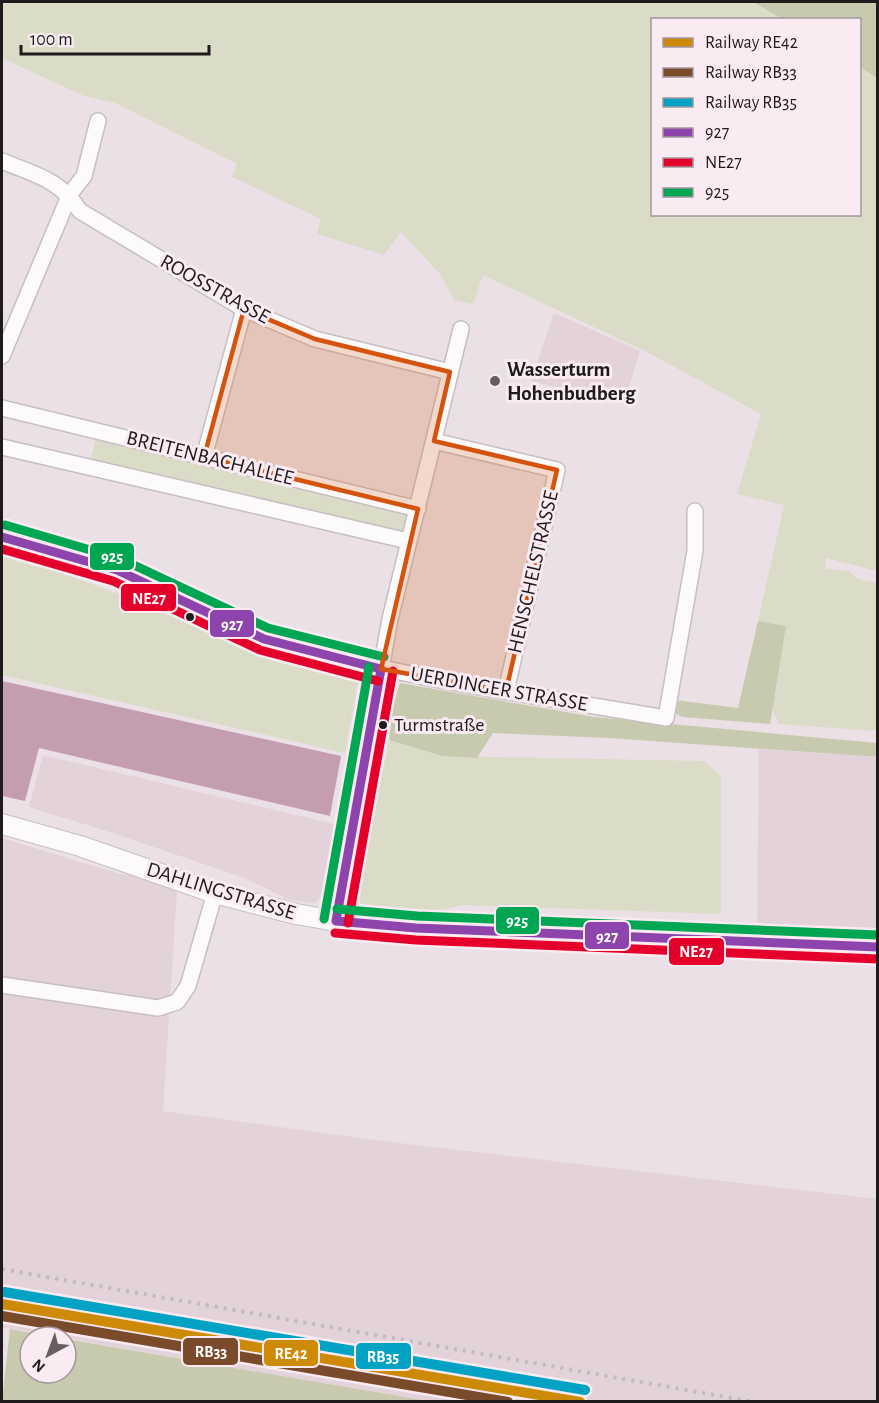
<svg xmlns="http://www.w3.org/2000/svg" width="879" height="1403" viewBox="0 0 879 1403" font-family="'Alegreya Sans',sans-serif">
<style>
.built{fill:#e4d2da}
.green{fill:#dadcc8}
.forest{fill:#c7caaf}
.water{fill:#c59db0}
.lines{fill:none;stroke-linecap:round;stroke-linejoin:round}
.street-casing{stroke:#c6bfc2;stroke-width:18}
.secondary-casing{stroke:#c6bfc2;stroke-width:22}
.street{stroke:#fcfafb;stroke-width:15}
.secondary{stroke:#fcfafb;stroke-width:20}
.rail{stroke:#bebcbd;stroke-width:4;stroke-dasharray:3 6;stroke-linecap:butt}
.bus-1-casing{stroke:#faeaf1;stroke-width:14}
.bus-2-casing{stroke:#faeaf1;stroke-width:14}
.bus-3-casing{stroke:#faeaf1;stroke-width:14}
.bus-1{stroke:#8e44ad;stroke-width:9}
.bus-2{stroke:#e4002b;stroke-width:9}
.bus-3{stroke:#00a651;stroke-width:9}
.rail-1-casing{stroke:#faeaf1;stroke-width:15}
.rail-2-casing{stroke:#faeaf1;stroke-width:15}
.rail-3-casing{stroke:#faeaf1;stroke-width:15}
.rail-1{stroke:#cc8a06;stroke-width:10}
.rail-2{stroke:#7a4b2a;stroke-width:10}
.rail-3{stroke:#02a2c5;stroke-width:10}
.marked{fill:#d4530e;fill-opacity:0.2;stroke:#d4530e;stroke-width:4.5;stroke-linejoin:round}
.poi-dot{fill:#665f62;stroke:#faeaf1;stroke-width:2}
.bus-dot{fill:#1f1a1c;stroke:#faeaf1;stroke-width:2}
.labels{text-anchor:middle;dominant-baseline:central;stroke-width:6;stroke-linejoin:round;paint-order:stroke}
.bus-label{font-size:20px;fill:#1f1a1c;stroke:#faeaf1;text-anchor:start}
.street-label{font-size:21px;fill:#1f1a1c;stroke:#faeaf1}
.poi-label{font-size:21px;font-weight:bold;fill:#1f1a1c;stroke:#faeaf1;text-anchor:start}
.line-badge{stroke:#faeaf1;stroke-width:2}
.badge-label{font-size:16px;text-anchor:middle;font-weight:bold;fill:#fff}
</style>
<rect width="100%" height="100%" fill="#eae0e5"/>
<!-- built -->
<path class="built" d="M554,313l86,38 -16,53 -93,-23z
M759,749l118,8v176l-120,-6z
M43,755l291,69 -13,72 -6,7 -26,-3 -42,-21 -134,-46 -84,-26z
M2,838l115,35 24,4 36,14 -14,220 227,31 487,57v202h-455l-420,-74z"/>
<!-- green -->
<path class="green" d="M2,2h750l30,17 -130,1v194h208v-147l17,11v493l-51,-13 -1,11 24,2 9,8 19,4v148l-98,-7 -7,-16 14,-82 -28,-5 26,-116 -47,-11 24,-80 -114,-62 -164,-77 -10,29 -19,-4 -14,-26 -39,-42 -17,23 -67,-21 4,-15 -89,-42 5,-13 -122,-61 -31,-7 -82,-38z
M96,437l313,76 -6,24 -313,-74z
M2,555l50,14 125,47 93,44 88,21 -13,72 -343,-78z
M389,740l53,16 262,5 17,15v138l-258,-9 -43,9 -56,-4 -6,-13z"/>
<!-- forest -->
<path class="forest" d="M753,2h124v76l-17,-11v-47l-78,-1z
M758,621l28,5 -16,98 -88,-7 -8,-5 1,-12 63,8z
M400,683l194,34 283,26 1,14 -269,-19 -116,-5 -16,25 -35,-2 -53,-16 4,-34z
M10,1329l43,8h-23v36h36v-34l361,62h-425z"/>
<!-- water -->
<path class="water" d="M2,681l339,75 -11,60 -291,-68 -14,53 -23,-5z"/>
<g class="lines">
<defs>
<path id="street" d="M2,161c33,14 58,18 78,50l164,98 71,30 135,33
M2,356l68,-162 14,-18 14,-55
M2,408l416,101
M434,441l123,29 -51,221
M2,447l406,94
M204,457l40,-148
M2,537l115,33 147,69c131,38 268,56 402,79l29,-167v-40
M336,921l54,-302 71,-290
M2,985l156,23 19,-6 11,-16 27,-93"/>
<path id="secondary" d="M2,824l78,22 135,47 81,21 40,7 80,7 462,19"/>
</defs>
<!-- street casing -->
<use href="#street" class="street-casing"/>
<!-- secondary casing -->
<use href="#secondary" class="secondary-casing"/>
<!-- street -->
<use href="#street" class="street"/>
<!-- secondary -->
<use href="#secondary" class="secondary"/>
<!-- rail -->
<path class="rail" d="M2,1269l752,133"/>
<defs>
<path id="bus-1" d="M2,537l115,33 147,69 117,30
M336,921l80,7 462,19
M336,921l45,-252"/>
<path id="bus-2" d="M2,549l111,32 147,69 118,31
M348,923l45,-252
M335,933l81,7 462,19"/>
<path id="bus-3" d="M5,525l116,34 147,69 116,29
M337,909l80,7 461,19
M324,919l45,-252"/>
</defs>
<!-- bus-1 casing -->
<use href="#bus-1" class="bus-1-casing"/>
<!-- bus-2 casing -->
<use href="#bus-2" class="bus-2-casing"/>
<!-- bus-3 casing -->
<use href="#bus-3" class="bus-3-casing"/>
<!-- bus-1 -->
<use href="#bus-1" class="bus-1"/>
<!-- bus-2 -->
<use href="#bus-2" class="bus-2"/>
<!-- bus-3 -->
<use href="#bus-3" class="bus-3"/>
<defs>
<path id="rail-1" d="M2,1304l578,98"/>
<path id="rail-2" d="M2,1316l506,86"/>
<path id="rail-3" d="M4,1292l581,98"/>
</defs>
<!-- rail-1 casing -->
<use href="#rail-1" class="rail-1-casing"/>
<!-- rail-2 casing -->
<use href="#rail-2" class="rail-2-casing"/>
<!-- rail-3 casing -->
<use href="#rail-3" class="rail-3-casing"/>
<!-- rail-1 -->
<use href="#rail-1" class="rail-1"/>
<!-- rail-2 -->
<use href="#rail-2" class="rail-2"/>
<!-- rail-3 -->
<use href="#rail-3" class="rail-3"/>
</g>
<!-- marked area -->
<path class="marked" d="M244,309l71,30 135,33 -16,69 123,29 -51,221 -125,-22 37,-160 -214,-52z"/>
<!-- markers -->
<circle class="poi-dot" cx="495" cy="381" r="6"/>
<g class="bus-dot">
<circle cx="190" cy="617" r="5"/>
<circle cx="383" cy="725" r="5"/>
</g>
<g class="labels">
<!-- bus labels -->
<g class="bus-label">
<text x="394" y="725">Turmstraße</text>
</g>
<!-- street labels -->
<g class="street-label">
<text transform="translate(215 289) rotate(29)">ROOSSTRASSE</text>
<text transform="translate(210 458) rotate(14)">BREITENBACHALLEE</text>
<text transform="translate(533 572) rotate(-77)">HENSCHELSTRASSE</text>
<text transform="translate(499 689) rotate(10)">UERDINGER STRASSE</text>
<text transform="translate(221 891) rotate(17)">DAHLINGSTRASSE</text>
</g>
<!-- poi labels -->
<g class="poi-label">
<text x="507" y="369">Wasserturm<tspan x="507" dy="24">Hohenbudberg</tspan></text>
</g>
</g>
<g class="line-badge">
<rect x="89" y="542" width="46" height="29" rx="6" fill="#00a651"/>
<rect x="120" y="583" width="57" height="29" rx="6" fill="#e4002b"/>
<rect x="209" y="609" width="46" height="29" rx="6" fill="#8e44ad"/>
<rect x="495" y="906" width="45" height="29" rx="6" fill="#00a651"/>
<rect x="584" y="921" width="46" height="29" rx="6" fill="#8e44ad"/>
<rect x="668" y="937" width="57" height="29" rx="6" fill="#e4002b"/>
<rect x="182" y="1337" width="57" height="29" rx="6" fill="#7a4b2a"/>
<rect x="263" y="1339" width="56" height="28" rx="6" fill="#cc8a06"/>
<rect x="355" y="1342" width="57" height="28" rx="6" fill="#02a2c5"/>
</g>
<g class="badge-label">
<text x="112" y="562">925</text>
<text x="149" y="604">NE27</text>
<text x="232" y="630">927</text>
<text x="517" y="926">925</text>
<text x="607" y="942">927</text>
<text x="696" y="957">NE27</text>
<text x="211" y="1357">RB33</text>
<text x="291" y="1359">RE42</text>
<text x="383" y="1362">RB35</text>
</g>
<!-- border -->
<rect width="879" height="1403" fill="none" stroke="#1f1a1c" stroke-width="6"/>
<!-- legend -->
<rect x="651" y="18" width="210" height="198" fill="#faeaf1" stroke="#a2979c" stroke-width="1.5"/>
<rect x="663" y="38" width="30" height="9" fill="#cc8a06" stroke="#a2979c" stroke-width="1.5"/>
<text x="705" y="48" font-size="18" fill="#1f1a1c">Railway RE42</text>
<rect x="663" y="68" width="30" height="9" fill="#7a4b2a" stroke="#a2979c" stroke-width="1.5"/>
<text x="705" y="78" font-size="18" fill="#1f1a1c">Railway RB33</text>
<rect x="663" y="98" width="30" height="9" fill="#02a2c5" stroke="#a2979c" stroke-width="1.5"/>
<text x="705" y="108" font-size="18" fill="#1f1a1c">Railway RB35</text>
<rect x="663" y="128" width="30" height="9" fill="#8e44ad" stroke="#a2979c" stroke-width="1.5"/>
<text x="705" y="138" font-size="18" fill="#1f1a1c">927</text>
<rect x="663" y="158" width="30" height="9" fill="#e4002b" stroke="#a2979c" stroke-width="1.5"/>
<text x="705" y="168" font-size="18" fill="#1f1a1c">NE27</text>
<rect x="663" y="188" width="30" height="9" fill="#00a651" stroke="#a2979c" stroke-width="1.5"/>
<text x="705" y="198" font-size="18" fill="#1f1a1c">925</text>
<!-- north arrow -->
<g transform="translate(48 1355) rotate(221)"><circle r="28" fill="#faeaf1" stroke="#a2979c" stroke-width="1.5"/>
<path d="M0-4.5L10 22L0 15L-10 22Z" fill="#665f62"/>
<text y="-9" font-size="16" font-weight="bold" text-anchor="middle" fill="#1f1a1c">N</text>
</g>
<!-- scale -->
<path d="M21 45v9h188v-9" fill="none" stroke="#1f1a1c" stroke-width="3"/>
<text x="30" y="45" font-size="18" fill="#1f1a1c" stroke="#faeaf1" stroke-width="4.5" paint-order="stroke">100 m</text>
</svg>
